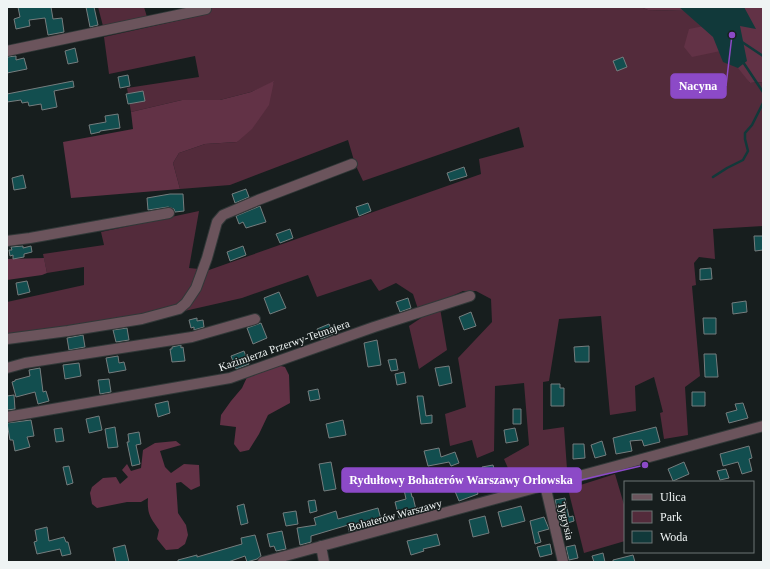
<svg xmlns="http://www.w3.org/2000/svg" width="770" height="569" viewBox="0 0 770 569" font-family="Georgia,serif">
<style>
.green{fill:#532b3b}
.forest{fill:#623246}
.water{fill:#11393a}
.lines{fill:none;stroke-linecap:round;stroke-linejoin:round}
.stream{stroke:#11393a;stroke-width:2.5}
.building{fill:#124e4f;stroke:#757d7e}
.minor-casing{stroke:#313838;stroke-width:12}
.minor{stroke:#6b545c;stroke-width:10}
.labels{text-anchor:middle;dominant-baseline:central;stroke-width:3;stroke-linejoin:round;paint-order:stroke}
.street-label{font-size:11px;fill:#eff4f4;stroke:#171e1e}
.leader{fill:none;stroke:#8c4ac7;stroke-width:1.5}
.callout-dot{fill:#8c4ac7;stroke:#171e1e;stroke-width:1.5}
.callout{fill:#8c4ac7;stroke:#8c4ac7;stroke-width:1.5}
.callout-label{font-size:12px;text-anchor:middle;font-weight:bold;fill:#fff}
</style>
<rect width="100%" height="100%" fill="#171e1e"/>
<!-- green -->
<path class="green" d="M98,7h46l3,10 -44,9z
M192,7h449l7,3 43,1 39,38 20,34 13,-1v144l-50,3 2,30 -16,-2 -5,6 2,22 -4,1 8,90 -15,11 3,48 -24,4 -4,-26 3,-1 -9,-35 -19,9 1,25 -26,4 -9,-99 -42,3 -10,62 -6,1v48l21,-3 3,42 -53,13 -10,-23 25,-14 -5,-62 -29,3 -1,65 -17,7 -5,-18 -22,6 -5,-32 21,-7 -8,-49 34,-36 -1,-23 -15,-8h-13l-24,11 8,48 -28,19 -10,-43 12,-8 -8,-24 -17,-11 -17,8 -8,-12 -54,18 -9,-22 -66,23 -62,14 -173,25v-35l77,-17v-18l-37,6 -4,-19 61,-9 -3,-13 98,-21 -10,57 20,2 272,-96 -2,-15 45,-12 -5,-20 -156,54 -8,-17 -7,-24 -118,45 -50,4 -7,-26 6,-10 26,-9 32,-2 37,-60 -23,10 -31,8h-38l-51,12 -4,-24 72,-11 -4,-21 -86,18 -5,-37 90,-20z
M615,474l10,34v33l-41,12 -16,-64z"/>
<!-- forest -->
<path class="forest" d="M641,7h122v75l-13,1 -12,-15 -8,-19 -38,8 -8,-10 5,-18 20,-4 -18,-14 -43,-1z
M274,81l-5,24 -17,24 -15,13 -32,2 -26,9 -6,10 7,26 -109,9 -8,-56 70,-13 -2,-17 51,-12h38l31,-8z
M44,258l3,15 -5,2 -35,5v-21z
M277,365l8,2 4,8 1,28 -22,12 -9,19 -10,16 -9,2 -6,-8 2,-17 -16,-2 1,-10 10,-14 11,-13 6,-13z
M176,441l5,4 -21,6 5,16 6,6 13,-9 15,1 1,21 -9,4 -10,-8 -5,1 2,30 8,12 2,10 -3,9 -7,5 -12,1 -9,-11 2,-9c-9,-13 -12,-16 -11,-32l-7,4h-14l-30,6 -5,-4 -2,-11 2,-6 11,-9 13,-1 4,7 8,-7 -6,-7 5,-6 4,7 10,-3 2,-18 12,-7z"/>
<!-- water -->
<path class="water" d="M679,7h65l12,22 -16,-3 7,35 -9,7 -15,-6 -10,-25z"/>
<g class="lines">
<!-- stream -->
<path class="stream" d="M742,42l21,14
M743,62l20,30
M713,177l14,-9 16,-8 5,-9 -3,-12v-6l7,-8 11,-22"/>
</g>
<!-- building -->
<path class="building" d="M18,7h33l2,12 9,-1 2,14 -16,3 -3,-17 -16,2 1,6 -14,3 -2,-10 6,-2z
M86,7h8l4,18 -8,2z
M75,48l3,14 -10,2 -3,-13z
M16,56v4l8,-2 3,11 -20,4v-16z
M623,57l4,10 -10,4 -4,-10z
M128,75l2,11 -10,2 -2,-11z
M73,81l1,6 -20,4 3,16 -15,3 -1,-6 -12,2 -1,-4 -6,1 -1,-3 -14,2v-8z
M143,91l2,10 -17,3 -2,-10z
M118,114l2,14 -20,3v1l-9,2 -2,-9 17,-3 -1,-6z
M464,167l3,9 -17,5 -3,-8z
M23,175l3,13 -12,2 -2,-12z
M246,189l3,8 -14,6 -3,-9z
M170,194h13l1,17 -9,1 -1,-3 -6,-2 -20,3 -1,-12z
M368,203l3,8 -12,5 -3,-9z
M260,206l6,16 -20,6 -3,-6 -4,2 -3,-8z
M290,229l3,9 -13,5 -4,-9z
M754,236h9v14l-8,1z
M23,246v2l8,-2 1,6 -8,2v3l-11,2v-4l-3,1 -1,-6h3l-1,-3z
M243,246l3,9 -16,6 -3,-9z
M711,268l1,11 -12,1v-11z
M27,281l3,11 -12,3 -2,-12z
M279,292l7,16 -16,6 -6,-16z
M408,298l3,10 -11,4 -4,-10z
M746,301l1,11 -14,2 -1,-11z
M471,312l5,14 -12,4 -5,-13z
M197,318v3l6,-1 1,7 -10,3v-3l-3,1 -2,-8z
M703,318h13v16h-12z
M261,323l6,15 -14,6 -6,-16z
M329,324l4,10 -12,5 -4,-10z
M127,328l2,12 -13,2 -3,-12z
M83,335l2,12 -16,3 -2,-12z
M377,340l4,25 -13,2 -4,-24z
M181,345v3l2,-1 2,14 -13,1 -2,-13h2v-2z
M589,346v16h-14l-1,-15z
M244,351l5,13 -13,5 -5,-13z
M704,354h12l2,23h-13z
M118,356l1,7 5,-1 2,8 -17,3 -3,-15z
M396,359l2,11 -7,1 -3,-11z
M79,363l2,13 -16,3 -2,-14z
M449,366l3,17 -13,3 -4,-18z
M40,368l3,24 3,-1 3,10 -11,3 -3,-12 -19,5 -4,-15 3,-1v-1l15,-4 -1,-6z
M404,372l2,11 -9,2 -2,-11z
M109,379l2,13 -11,2 -2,-14z
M551,384h9v4h4v18h-13z
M318,389l2,10 -10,2 -2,-10z
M692,392h13v14h-13z
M14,395l1,14 -8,1v-14z
M417,396h6l3,20 6,-1v8l-11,1z
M168,401l2,12 -12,4 -3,-13z
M743,403l5,15 -19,5 -3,-10 11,-3 -2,-6z
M513,409h8v15h-8z
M99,416l3,14 -13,3 -3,-14z
M31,420l3,16 -7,1 3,10 -15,4 -2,-11h-3l-3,-17z
M343,420l3,15 -17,3 -3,-14z
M115,427l3,20 -10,1 -3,-19z
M656,427l4,15 -16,4 -2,-6 -12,1 2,10 -16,3 -3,-16z
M62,428l2,13 -8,1 -2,-13z
M515,428l3,13 -12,2 -2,-13z
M139,432l2,12 -5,1 4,19 -8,2 -5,-24h2l-1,-8z
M602,441l4,14 -11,3 -4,-13z
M573,444h11l1,14 -12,1z
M749,446l3,12 -3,1 3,12 -10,3 -4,-12 -15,4 -3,-12z
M439,448l2,9 14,-5 4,11 -8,3 -2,-4 -21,4 -4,-15z
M331,462l5,27 -12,2 -5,-27z
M684,462l5,12 -16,7 -5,-12z
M493,465l4,15 -11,3 -4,-16z
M69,466l4,17 -6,2 -4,-18z
M726,469l3,9 -9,2 -3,-9z
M406,470l6,27h1l4,17 -18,4 -4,-16 11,-3 -6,-28z
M458,470l4,10 10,-3 6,17 -19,7 -7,-17 2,-1 -3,-10z
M565,498l4,19 4,-1 1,5 -13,4 -6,-25z
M315,500l2,11 -7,2 -2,-12z
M244,504l4,19 -7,2 -4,-19z
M521,506l4,15 -23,6 -4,-15z
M378,508l4,15 -33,9 -1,-7 -37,11v6l-11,3 -3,-17 19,-3 -2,-7 22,-7 2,8z
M296,511l2,13 -12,2 -3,-13z
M485,516l4,17 -16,4 -4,-17z
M544,517l5,12 -11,3 3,10 -6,2 -5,-23z
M47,527l2,14 15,-4 2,5h2l3,12 -9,2 -2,-7 -23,5 -3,-12 3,-1 -2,-11z
M282,531l4,18 -10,2 -2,-5 -4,1 -3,-13z
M437,534l3,11 -17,4 1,2 -13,4 -4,-14z
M255,535l6,21 -4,3 -10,3 -2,-6 -17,6h-50v-2l19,-5v2l45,-13 -1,-6z
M550,544l2,10 -12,3 -3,-10z
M125,545l4,17h-13l-3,-14z
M575,545l3,13 -9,2 -3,-13z
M603,553l2,9h-11l-2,-6z
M633,555l2,7h-22v-2z"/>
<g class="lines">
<defs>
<path id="minor" d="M7,51l199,-42
M7,241l23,-3 139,-25
M7,339l61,-8 74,-12 37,-10 7,-6 10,-15 11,-30 10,-36 6,-7 35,-15 94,-36
M7,368l18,-5 167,-26 63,-18
M7,417l223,-39 144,-51 96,-31
M545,485l18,77
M321,546l3,16
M263,562c167,-45 334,-90 500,-136"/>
</defs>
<!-- minor casing -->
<use href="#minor" class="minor-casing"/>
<!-- minor -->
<use href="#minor" class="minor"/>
</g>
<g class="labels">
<!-- street labels -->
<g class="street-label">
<text transform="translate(284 345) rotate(-19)">Kazimierza Przerwy-Tetmajera</text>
<text transform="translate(395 515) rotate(-15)">Bohaterów Warszawy</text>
<text transform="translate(566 521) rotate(77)">Tygrysia</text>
</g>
</g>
<!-- callouts -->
<path class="leader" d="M732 35L726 86M645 465L581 480"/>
<g class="callout-dot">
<circle cx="732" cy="35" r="4"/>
<circle cx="645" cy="465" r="4"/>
</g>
<g class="callout">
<rect x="671" y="74" width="55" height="24" rx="4"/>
<rect x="342" y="468" width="239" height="24" rx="4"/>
</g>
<g class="callout-label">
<text x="698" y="90">Nacyna</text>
<text x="461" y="484">Rydułtowy Bohaterów Warszawy Orlowska</text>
</g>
<!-- border -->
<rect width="770" height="569" fill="none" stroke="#eff4f4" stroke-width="16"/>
<!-- legend -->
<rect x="624" y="481" width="130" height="72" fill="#171e1e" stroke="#6d7474"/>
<rect x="632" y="494" width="20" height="6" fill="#6b545c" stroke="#6d7474"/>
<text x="660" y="501" font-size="12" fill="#eff4f4">Ulica</text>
<rect x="632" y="511" width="20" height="12" fill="#532b3b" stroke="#6d7474"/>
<text x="660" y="521" font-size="12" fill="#eff4f4">Park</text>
<rect x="632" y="531" width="20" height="12" fill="#11393a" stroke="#6d7474"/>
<text x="660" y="541" font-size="12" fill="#eff4f4">Woda</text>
</svg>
